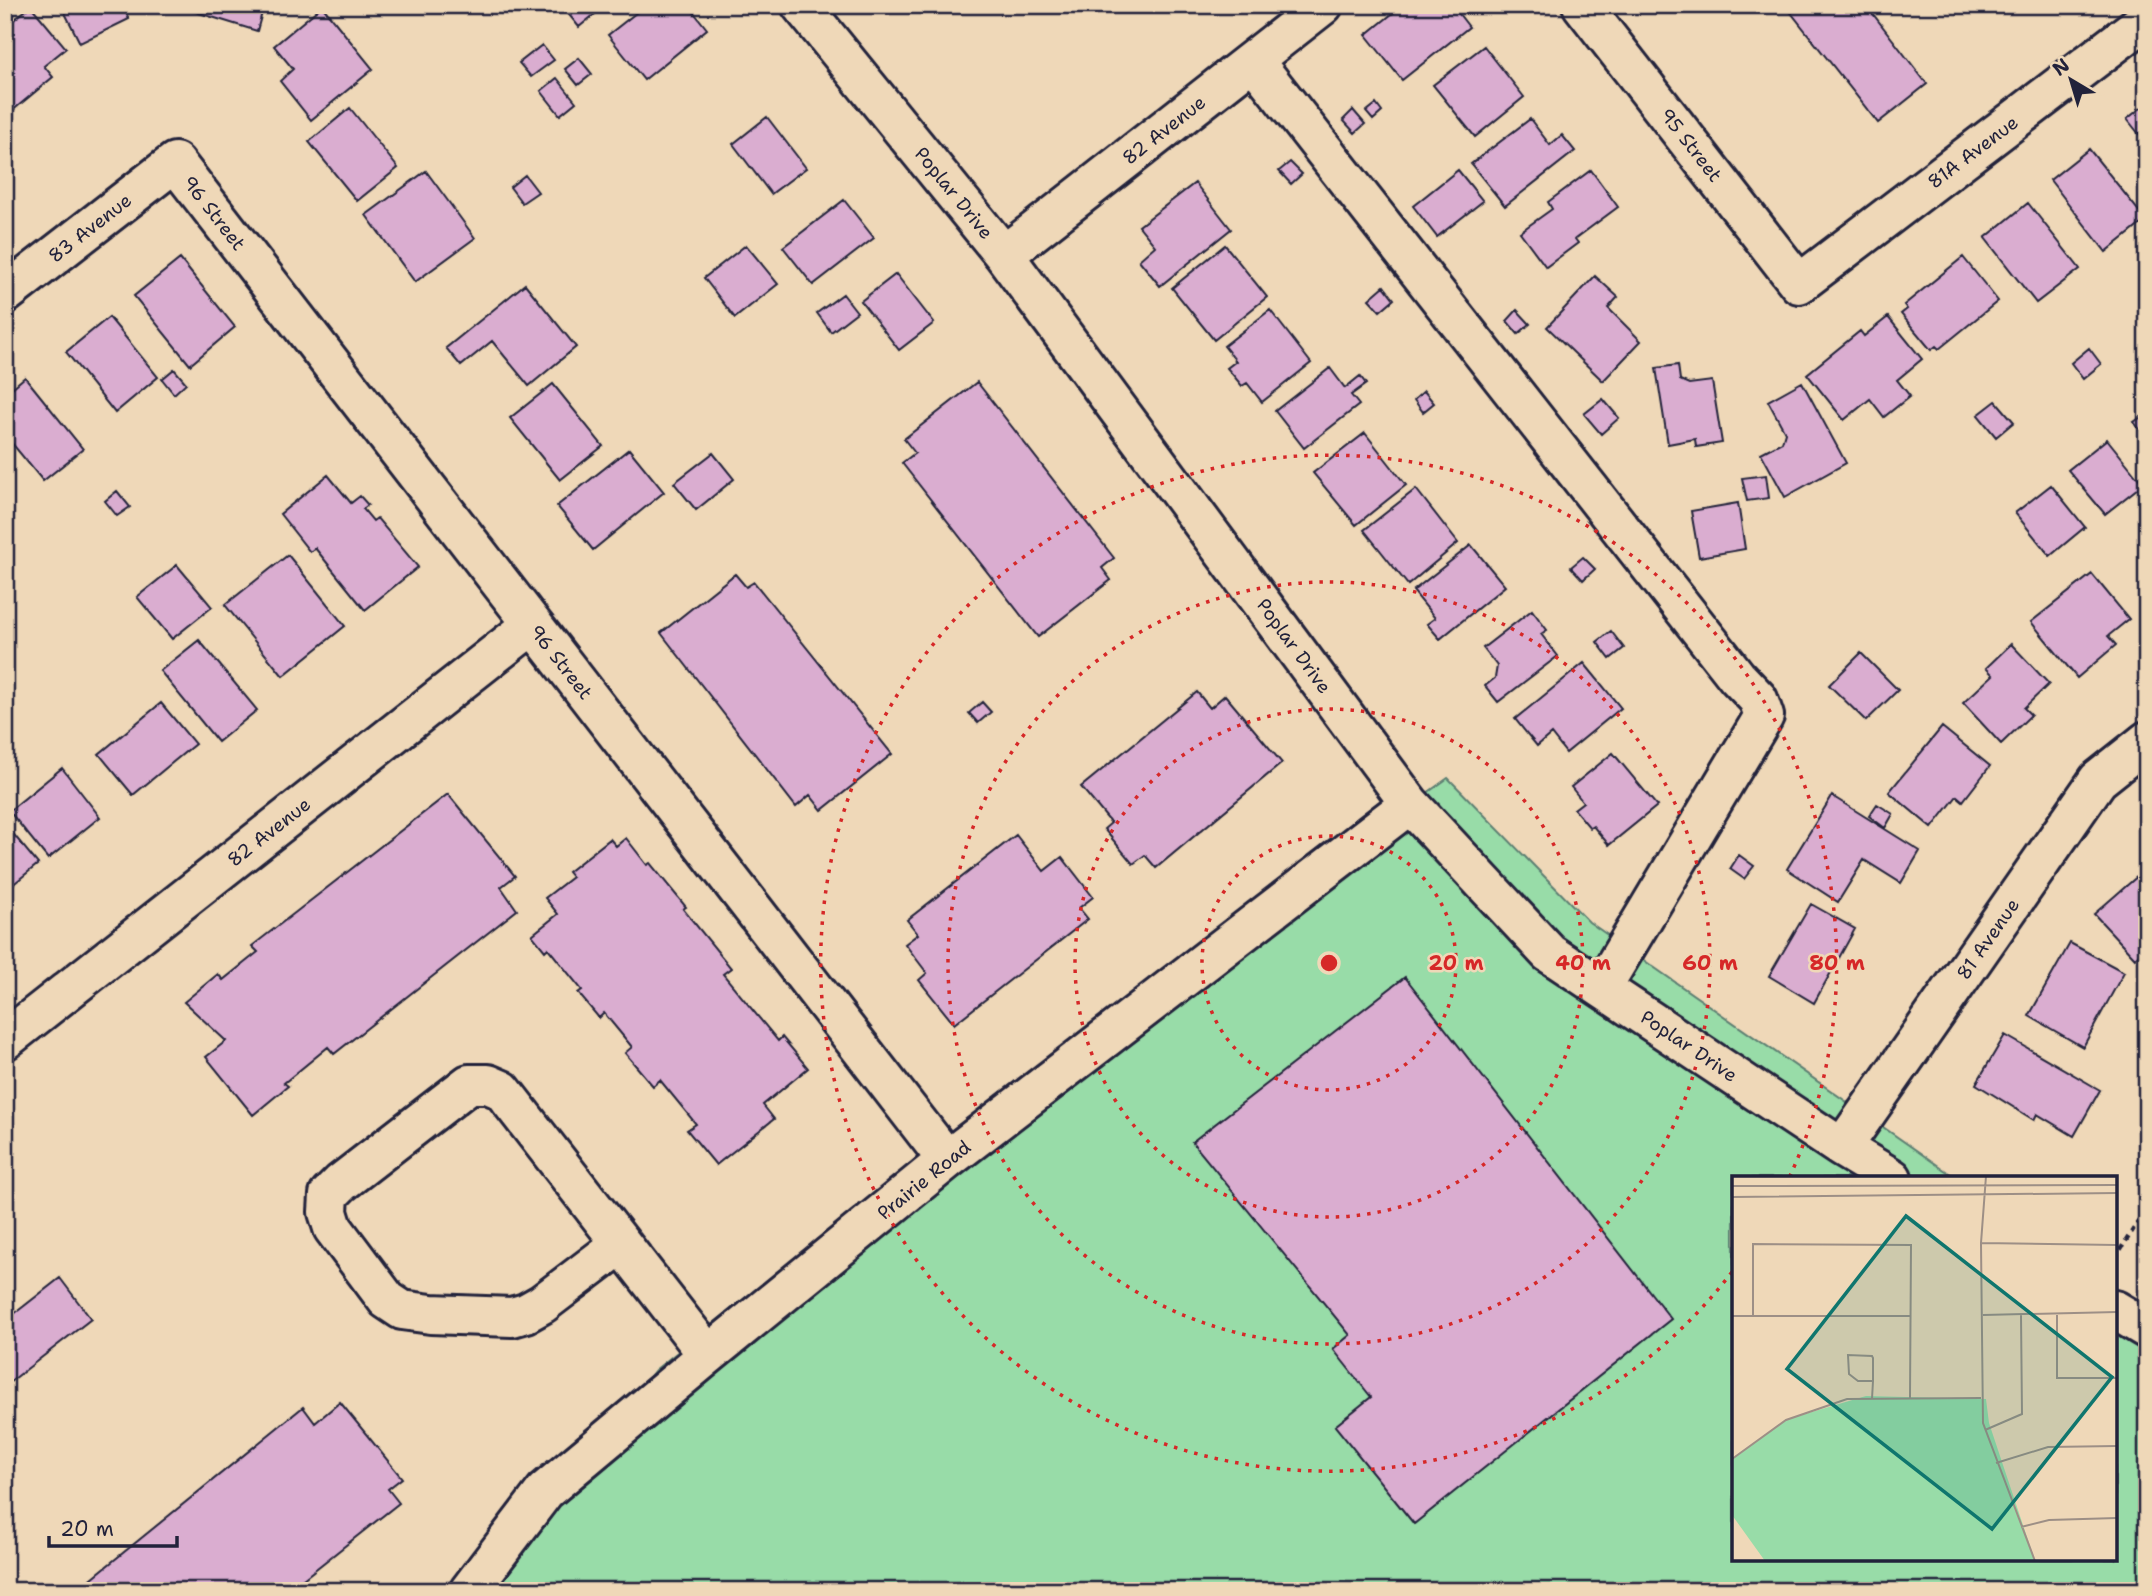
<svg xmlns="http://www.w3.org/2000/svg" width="2152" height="1596" viewBox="0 0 2152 1596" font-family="'Shantell Sans',sans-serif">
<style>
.green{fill:#98dca8;stroke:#5d7f72;stroke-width:2}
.building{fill:#daadd0;stroke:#22223b;stroke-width:2}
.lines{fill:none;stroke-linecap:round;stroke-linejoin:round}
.minor-casing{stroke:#22223b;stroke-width:44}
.path{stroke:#22223b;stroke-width:4.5;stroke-dasharray:5 5;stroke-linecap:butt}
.minor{stroke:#efd8b8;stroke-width:38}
.ring{fill:none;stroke:#d62828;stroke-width:3.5;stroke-dasharray:3.5 7}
.labels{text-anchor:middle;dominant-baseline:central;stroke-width:5;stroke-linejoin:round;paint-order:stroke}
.street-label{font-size:19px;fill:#22223b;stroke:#efd8b8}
.inset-road{fill:none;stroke:#9d8f86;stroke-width:2}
.view{fill:#0f766e;fill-opacity:0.15;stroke:#0f766e;stroke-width:3.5}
.inset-edge{fill:none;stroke:#22223b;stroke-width:3.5}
.centre{fill:#d62828;stroke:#efd8b8;stroke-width:3.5}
.ring-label{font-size:21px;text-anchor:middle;font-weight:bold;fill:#d62828;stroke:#efd8b8;stroke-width:5;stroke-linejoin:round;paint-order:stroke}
</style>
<rect width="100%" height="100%" fill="#efd8b8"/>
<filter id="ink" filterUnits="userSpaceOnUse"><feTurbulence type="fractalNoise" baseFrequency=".0143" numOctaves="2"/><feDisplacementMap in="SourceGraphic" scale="14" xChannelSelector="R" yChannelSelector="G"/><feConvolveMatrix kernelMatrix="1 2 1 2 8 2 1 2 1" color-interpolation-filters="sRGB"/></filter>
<g filter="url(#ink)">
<!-- green -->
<path class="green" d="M1448,778l141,144 367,256h-222v381h381v-270l32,21v281h-1669l177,-221 298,-238z"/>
<!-- building -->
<path class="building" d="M61,5h61l7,14 -49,24z
M187,5h77l-7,26 -71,-22z
M561,5h45l-27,22z
M646,5h42l19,24 -63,51 -36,-45z
M1403,5h49l17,22 -67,53 -36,-45z
M1785,5h81l61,79 -49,39z
M31,6l35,42 -22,18 9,11 -41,34 -7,-9v-75z
M322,6l51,63 -62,51 -31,-39 13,-12 -19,-23z
M542,45l12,15 -23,17 -12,-14z
M1484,46l40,51 -49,40 -42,-52z
M579,58l13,16 -14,11 -13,-16z
M557,78l19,24 -16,13 -19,-24z
M2147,103v41l-20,-25z
M1376,104l6,8 -9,8 -7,-8z
M350,108l48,60 -41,33 -48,-59z
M1353,110l12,14 -10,9 -12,-13z
M767,117l39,51 -35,26 -38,-50z
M1530,119l20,26 12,-10 13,16 -70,55 -34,-42z
M2089,149l57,71 -40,32 -56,-72z
M1290,162l12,12 -11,10 -12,-13z
M1458,170l25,31 -46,36 -24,-31z
M1591,170l27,37 -43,32 3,4 -32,24 -26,-35 32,-23 -4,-7z
M426,171l49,67 -60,44 -49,-67z
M525,175l13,17 -16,11 -12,-16z
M1195,183l36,46 -71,57 -21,-26 16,-14 -16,-20z
M844,200l30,38 -61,47 -30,-38z
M2028,203l52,66 -44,34 -51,-65z
M746,245l32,39 -43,34 -31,-40z
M1225,245l42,52 -53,43 -42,-52z
M1963,257l35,44 -59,48 -3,-3 -5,4 -30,-36 6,-5 -3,-4z
M180,259l55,68 -45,38 -56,-69z
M896,274l38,49 -35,27 -38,-49z
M1595,276l23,21 -10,11 33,33 -38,40 -56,-54z
M525,284l51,63 -47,39 -37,-45 -31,25 -15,-18z
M1384,286l10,13 -14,12 -11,-12z
M843,294l14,18 -26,20 -14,-19z
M1270,310l41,53 -49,39 -15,-19 -5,3 -15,-18 9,-7 -12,-15z
M1517,310l13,14 -12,10 -11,-13z
M109,317l49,60 -43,36 -49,-61z
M1888,317l34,42 -25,21 13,16 -26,21 -14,-18 -26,21 -37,-46 53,-43 4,5z
M2089,348l12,16 -18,15 -12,-16z
M1678,365l2,15 9,4 23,-3 10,62 -26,4 -1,-8 -27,5 -12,-76z
M1330,368l15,20 15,-12 6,8 -15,11 8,10 -55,43 -29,-37z
M174,369l12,14 -12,11 -12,-15z
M25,377l58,72 -40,32 -38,-46v-41z
M977,382l137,176 -12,10 9,12 -73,57 -136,-174 13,-10 -11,-14z
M1802,382l44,81 -61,34 -24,-44 21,-11 3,-10 -17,-31z
M553,384l50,62 -43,34 -50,-62z
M1424,391l10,12 -11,9 -9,-12z
M1603,399l16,19 -18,16 -17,-20z
M1996,401l18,21 -18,15 -18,-22z
M2147,413v15l-5,4 -8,-10z
M1365,433l41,52 -50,40 -43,-52z
M2107,439l36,45 -38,30 -37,-44z
M629,449l35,43 -71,58 -36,-44z
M713,453l21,26 -38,31 -22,-27z
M328,475l23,28 9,-7 8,9 -5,4 10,12 4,-3 41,49 -53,43 -50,-62 -5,4 -30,-38z
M1766,475l3,23 -22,3 -5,-23z
M2051,485l34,42 -35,29 -35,-43z
M1416,489l42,54 -50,42 -44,-55z
M117,491l13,16 -13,9 -12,-15z
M1738,503l7,46 -46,8 -8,-46z
M1471,545l34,41 -65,53 -13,-15 8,-6 -22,-27z
M288,555l57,71 -62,50 -58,-71z
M1583,557l12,12 -12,11 -12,-13z
M177,565l35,42 -40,32 -35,-42z
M735,574l11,13 8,-5 138,172 -70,56 -12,-15 -14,12 -135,-174z
M2092,574l37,45 -21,17 8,9 -39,33 -46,-56z
M1532,610l15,20 -6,4 17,22 -60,46 -13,-16 10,-8 2,-12 -14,-18z
M1611,631l13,17 -14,11 -13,-17z
M199,640l58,70 -39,32 -58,-71z
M2011,644l38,40 -25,24 7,7 -30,29 -38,-41 30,-28 -7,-7z
M1861,653l37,37 -32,31 -37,-36z
M1584,663l37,45 -55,45 -15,-19 -14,12 -22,-27z
M1197,692l13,16 15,-13 57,68 -126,105 -11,-13 -12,9 -29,-35 7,-6 -30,-36z
M982,702l9,10 -13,11 -9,-10z
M161,703l34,41 -62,51 -34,-41z
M1942,727l48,39 -27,35 -6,-5 -25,32 -43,-36z
M1613,753l44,53 -48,39 -16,-19 -3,2 -16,-19 9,-7 -12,-15z
M62,768l38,49 -52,42 -39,-48z
M448,794l67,82 -14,11 16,23 -183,144 -6,-7 -44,36 4,3 -35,29 -47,-58 20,-16 -42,-39 34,-28 5,6 35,-28 -6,-6z
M1832,796l88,55 -19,32 -37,-23 -26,42 -51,-33z
M1877,804l16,10 -8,14 -16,-12z
M5,824l33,40 -33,27z
M1016,835l28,36 18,-14 31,40 -14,11 9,11 -134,105 -35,-44 8,-7 -22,-29 13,-10 -11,-14z
M626,838l21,27 3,-2 36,44 -3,2 48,59 -8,6 55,67 4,-4 26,31 -45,37 11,14 -58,46 -29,-35 9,-6 -36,-44 -7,6 -28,-33 7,-6 -28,-34 -5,5 -21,-25 4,-3 -34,-42 -3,3 -13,-16 26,-21 -13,-16 27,-21 -4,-5 42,-33 6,7z
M1739,855l15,11 -10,13 -14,-10z
M2147,868v79l-12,11 -41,-44z
M1811,904l44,25 -41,74 -45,-27z
M2070,943l54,29 -41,75 -54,-31z
M1405,977l266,342 -257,205 -79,-98 36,-29 -38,-48 17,-14 -158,-193z
M2005,1035l95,55 -26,46 -37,-22 -3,6 -58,-36z
M60,1278l31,41 -86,67v-65z
M340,1402l62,76 -14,11 11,14 -111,88h-212l227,-184 12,16z"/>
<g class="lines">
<defs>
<path id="minor" d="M801,5l203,250 406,549 139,149 293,195 50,30
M1582,5l217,279 348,-265
M1253,60l484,617 21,22 6,17 -162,271
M1004,255l319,-250
M5,294l170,-132 772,998
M5,1040l527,-415
M1842,1148l256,-368 49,-39
M621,1244l-79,60 -16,9 -14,4 -81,-3 -29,-4 -15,-10 -54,-72 -5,-16 1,-17 12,-12 128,-99h19l14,6 206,265
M2115,1310l32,19
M469,1591l76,-100 163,-136 239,-195 463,-356"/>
</defs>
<!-- minor casing -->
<use href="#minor" class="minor-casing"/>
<!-- path -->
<path class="path" d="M2115,1258l32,-50"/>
<!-- minor -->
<use href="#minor" class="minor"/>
</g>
</g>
<!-- distance rings -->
<g class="ring">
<circle cx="1329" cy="963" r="127"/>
<circle cx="1329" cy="963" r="254"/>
<circle cx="1329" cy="963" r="381"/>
<path d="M1732 1272A508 508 0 1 1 1789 1178"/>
</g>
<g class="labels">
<!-- street labels -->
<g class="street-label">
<text transform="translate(1164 130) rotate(-38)">82 Avenue</text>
<text transform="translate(1691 145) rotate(52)">95 Street</text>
<text transform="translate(1973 152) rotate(-37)">81A Avenue</text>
<text transform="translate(954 193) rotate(51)">Poplar Drive</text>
<text transform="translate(214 213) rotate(52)">96 Street</text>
<text transform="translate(90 228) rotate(-38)">83 Avenue</text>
<text transform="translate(1294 646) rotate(54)">Poplar Drive</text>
<text transform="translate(561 662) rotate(52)">96 Street</text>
<text transform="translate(269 832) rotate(-38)">82 Avenue</text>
<text transform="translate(1988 939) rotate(-55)">81 Avenue</text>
<text transform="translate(1689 1046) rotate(34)">Poplar Drive</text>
<text transform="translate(924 1180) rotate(-39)">Prairie Road</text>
</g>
</g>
<!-- overview -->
<g transform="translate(1732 1176)">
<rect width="385" height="385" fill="#efd8b8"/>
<path d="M134,220l120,3 3,24 46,138h-270l-33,-46v-56l56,-40z" fill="#98dca8"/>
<path class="inset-road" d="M254,0l-5,67 2,180 52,138M0,10l385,-1M0,21l385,-4M249,67l136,2M251,139l134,-3M325,139v63h60M0,140h178M21,140v-72l158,1 -1,153M140,223l1,-18v-23l-1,-2 -24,-1 1,19 9,7h15M253,254l37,-16 -1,-99M0,283l54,-39 61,-21 134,-1M264,287l52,-16 69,-1M289,351l28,-7 68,-2"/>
<path class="view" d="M174,40l206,161 -120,152 -205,-160z"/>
<rect width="385" height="385" class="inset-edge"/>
</g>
<circle cx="1329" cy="963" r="10" class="centre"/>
<g class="ring-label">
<text x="1456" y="970">20 m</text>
<text x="1583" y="970">40 m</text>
<text x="1710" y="970">60 m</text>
<text x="1837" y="970">80 m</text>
</g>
<!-- margin -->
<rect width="2152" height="1596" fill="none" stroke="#efd8b8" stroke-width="28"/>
<rect x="14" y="14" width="2124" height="1568" fill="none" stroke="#22223b" stroke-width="2.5" filter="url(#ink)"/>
<!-- north arrow -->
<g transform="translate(2071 80) rotate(322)" stroke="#efd8b8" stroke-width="5" paint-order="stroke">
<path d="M0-5L12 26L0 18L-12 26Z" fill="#22223b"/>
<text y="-10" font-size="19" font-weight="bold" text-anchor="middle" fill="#22223b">N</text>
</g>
<!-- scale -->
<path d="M49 1536v10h128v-10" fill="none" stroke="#22223b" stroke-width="3.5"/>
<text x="60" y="1536" font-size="21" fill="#22223b" stroke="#efd8b8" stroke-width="5" paint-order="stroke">20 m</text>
</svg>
